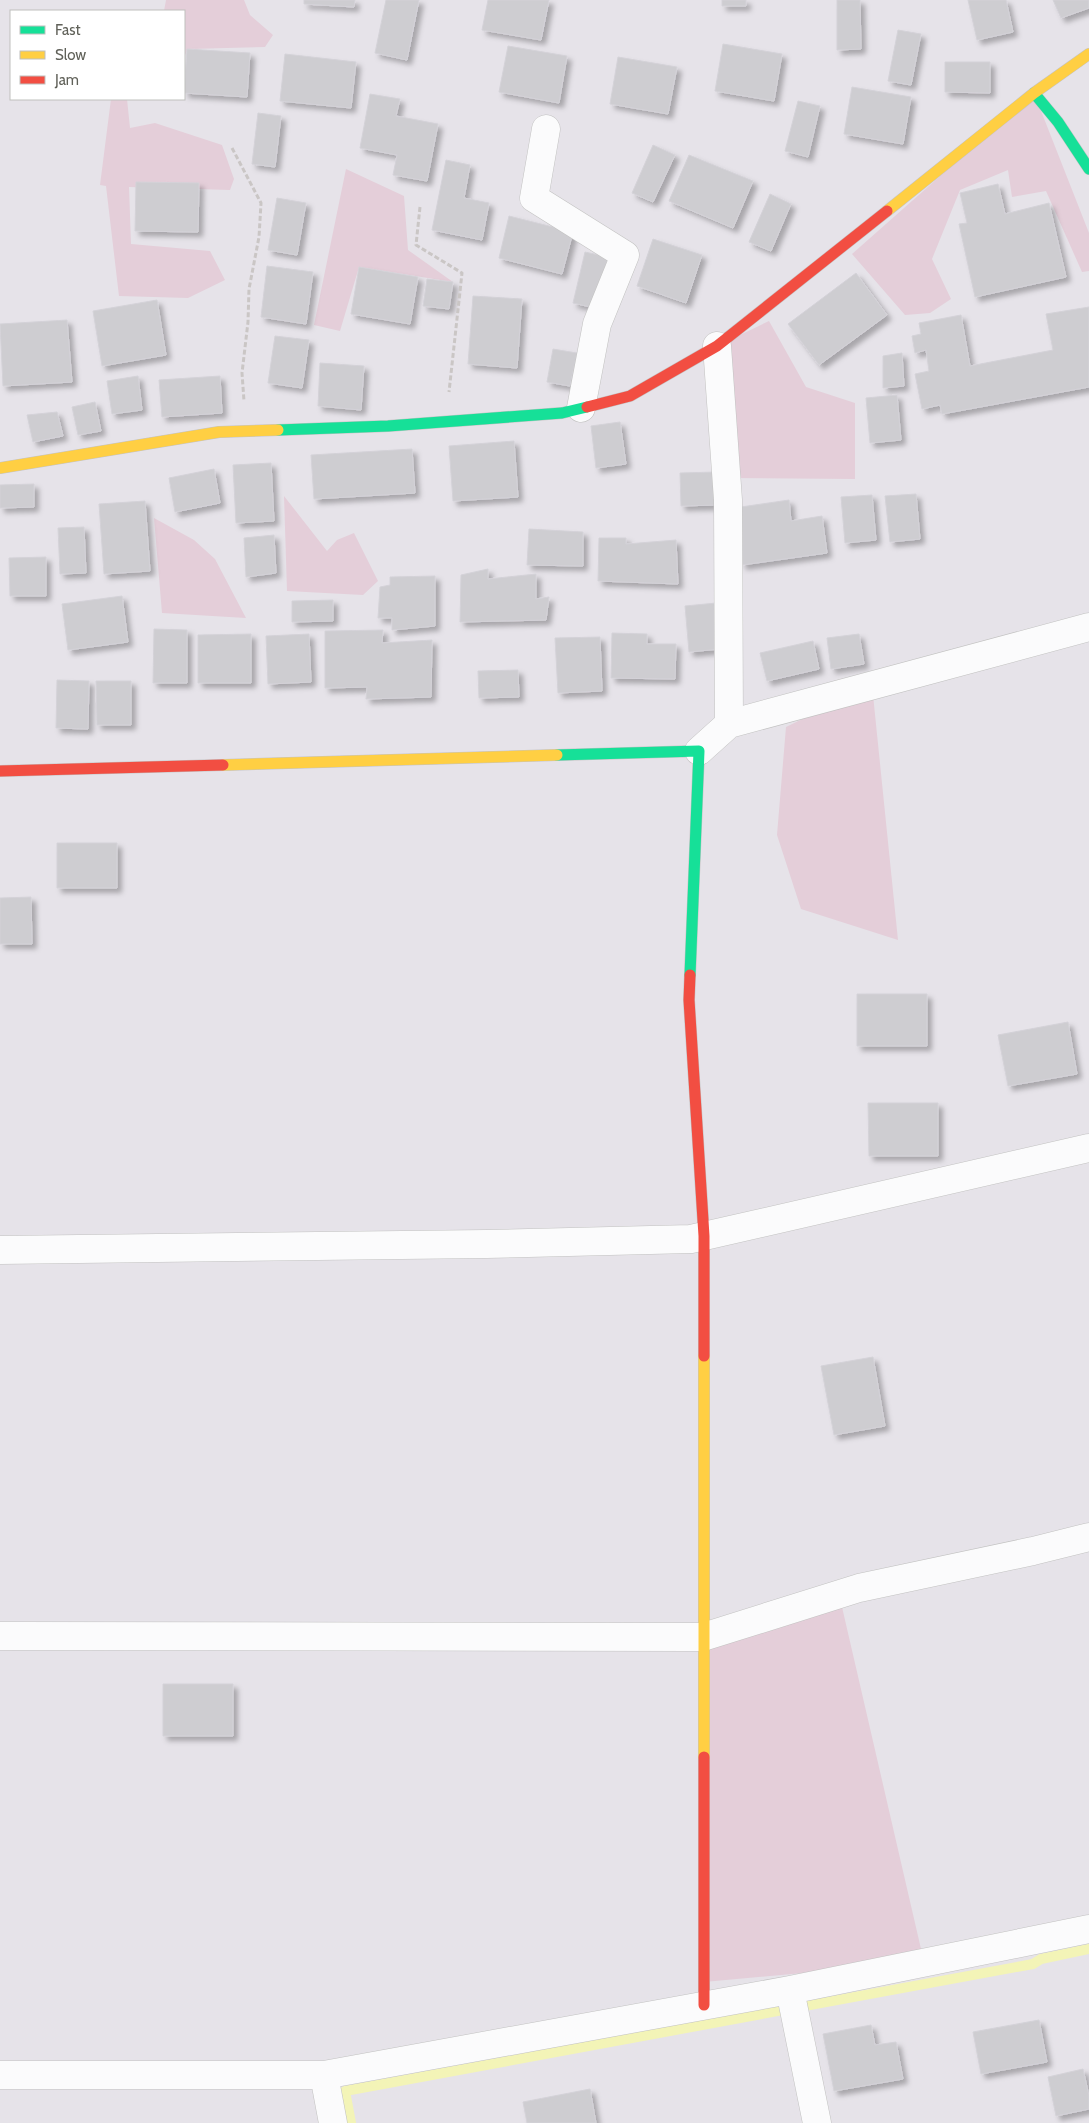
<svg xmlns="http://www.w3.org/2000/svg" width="1089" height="2123" viewBox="0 0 1089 2123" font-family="Cabin,sans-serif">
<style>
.green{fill:#e4ced9}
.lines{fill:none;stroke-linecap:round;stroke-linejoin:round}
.stream{stroke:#f3f4b7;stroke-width:10}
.building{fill:#cecdd1;stroke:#d4d2d8;filter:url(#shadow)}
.street-casing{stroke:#c2c2c1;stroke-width:29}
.fast-casing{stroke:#c4c3c3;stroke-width:12}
.slow-casing{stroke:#c4c3c3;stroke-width:12}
.jam-casing{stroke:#c4c3c3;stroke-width:12}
.path{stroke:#cac6c5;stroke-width:3;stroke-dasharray:5 2.5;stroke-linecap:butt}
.street{stroke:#fbfbfc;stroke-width:28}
.fast{stroke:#16e098;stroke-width:11}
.slow{stroke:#ffcf43;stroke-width:11}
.jam{stroke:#f24e42;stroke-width:11}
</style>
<defs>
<filter id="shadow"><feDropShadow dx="4.5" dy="4.5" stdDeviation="2.5" flood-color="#0004"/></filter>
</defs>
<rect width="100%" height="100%" fill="#e6e3e9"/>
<!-- green -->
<path class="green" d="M166,0h78l6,15 23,20 -8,12 -77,2 -4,8v-46h-20z
M1034,93l55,140v38l-7,1 -36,-81 -34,6 -4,-27 -48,20 -28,69 19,40 -21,14 -25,2 -53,-61z
M111,99h16l3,29 25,-5 67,22 12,34 -4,11 -101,-3 2,57 79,7 15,29 -37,18 -69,-2 -13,-110 -6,-1z
M346,169l58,27 4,54 45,32 -94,-15 -19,64 -26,-6z
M769,321l37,66 49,16v76l-128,-1 -10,-132z
M284,496l43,55 10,-11 17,-7 24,48 -15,14 -76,-4z
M154,518l40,22 21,19 31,59 -84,-5z
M872,685l26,255 -97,-31 -24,-74 9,-108z
M839,1594l85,368 -220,20 -1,-345z"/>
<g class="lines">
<!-- stream -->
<path class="stream" d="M351,2123l-6,-32 688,-127 8,-5 48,-10"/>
</g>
<!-- building -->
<path class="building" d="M304,0h51l-1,7 -50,-3z
M386,0h33l-12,60 -32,-7z
M488,0h61l-8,40 -59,-10z
M722,0h24v6h-24z
M837,0h23l1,49 -24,1z
M968,0h38l7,32 -36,8z
M1053,0h36v8l-28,10z
M898,30l23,4 -10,51 -23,-4z
M723,44l59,10 -8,47 -59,-10z
M508,46l59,10 -8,47 -60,-11z
M187,49l63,4 -3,44 -63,-4z
M285,54l71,8 -5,46 -71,-7z
M618,57l59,10 -9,47 -58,-10z
M945,62h45v31l-45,-1z
M852,87l59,10 -8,47 -59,-10z
M370,94l30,5 -4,17 42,8 -11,57 -34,-6 4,-20 -37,-7z
M798,101l22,5 -12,51 -23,-6z
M258,113l23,3 -6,51 -23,-3z
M653,145l22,10 -22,47 -21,-9z
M689,155l64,26 -20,47 -64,-27z
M446,160l24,5 -6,33 25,5 -7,37 -50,-10z
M136,182l63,1 -1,49 -63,-1z
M998,184l7,30 44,-11 17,74 -91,20 -16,-73 8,-1 -7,-30z
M770,194l21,10 -20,47 -22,-9z
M277,198l29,5 -9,52 -29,-5z
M509,216l64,16 -11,42 -63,-16z
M653,239l49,16 -16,48 -49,-17z
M585,252l23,5 -13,51 -22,-5z
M267,266l46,6 -7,52 -45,-7z
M359,267l59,10 -8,47 -59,-10z
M856,273l31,42 -68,50 -31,-41z
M427,279l26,3 -4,27 -26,-3z
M473,296l49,3 -5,69 -49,-4z
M157,300l9,55 -64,11 -9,-55z
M1089,307v80l-147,27 -2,-9 -18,4 -7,-35 14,-3 -3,-21 -11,3 -3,-17 9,-2 -2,-11 42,-8 9,51 83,-16 -7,-36z
M67,320l5,62 -69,4 -3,-62z
M275,336l34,4 -7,48 -34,-5z
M553,349l24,4 -7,33 -23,-4z
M902,353l2,33 -21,2v-32z
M320,363l44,3 -3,44 -43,-4z
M138,376l4,34 -30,4 -5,-33z
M220,376l2,37 -60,4 -3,-37z
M897,395l4,45 -31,3 -4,-45z
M95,402l6,29 -23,4 -6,-28z
M57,412l6,24 -30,6 -6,-27z
M620,422l6,42 -30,4 -5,-42z
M514,441l4,56 -65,4 -4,-55z
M412,449l3,44 -101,6 -3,-44z
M271,463l3,58 -38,2 -3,-58z
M214,469l6,34 -45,9 -6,-34z
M715,472l1,33 -35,1 -1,-33z
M34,484v23l-34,1v-23z
M916,494l4,45 -30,3 -5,-46z
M872,495l4,45 -31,3 -4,-46z
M789,500l2,21 31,-5 5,37 -85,12 -8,-57z
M145,501l5,70 -46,3 -5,-70z
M84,527l2,46 -26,1 -2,-46z
M529,529l54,3v34l-56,-1z
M274,535l2,38 -30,4 -2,-39z
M599,538h27v6l50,-4 2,44 -80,-3z
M46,557v39h-36l-1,-38z
M488,569v10l48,-5v25l13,-2 -3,23 -86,2 1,-47z
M435,576v50l-43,4v-12h-14l2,-31 10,-2v-8z
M122,596l6,46 -60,8 -6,-46z
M333,600v21l-41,1v-21z
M716,603l4,46 -31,3 -4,-46z
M154,629l33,1v53h-34z
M383,630l-1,13 50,-3 -1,57 -65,2 1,-12 -42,1v-57z
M612,633l35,1v10h29l-1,35 -64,-1z
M251,634v49h-53v-48z
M309,634l2,48 -43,2 -2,-48z
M859,634l5,30 -33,5 -4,-31z
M600,637l2,54 -44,2 -3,-55z
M813,641l6,28 -52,12 -7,-28z
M518,670l1,27 -40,1 -1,-27z
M57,680l32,1 -1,48 -32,-1z
M96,681h35v44h-34z
M57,843h60v45h-60z
M31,897l1,47h-32v-46z
M857,994h70v52h-70z
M1068,1022l9,52 -69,12 -10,-51z
M868,1103h70v53h-69z
M873,1357l12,69 -51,9 -13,-69z
M163,1684h70v52h-70z
M1039,2020l8,42 -66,12 -8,-42z
M871,2025l4,20 21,-3 7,37 -69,12 -11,-57z
M1083,2069l6,27v13l-33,7 -8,-39z
M590,2089l6,34h-69l-4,-21z"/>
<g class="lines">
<defs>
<path id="street" d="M546,129l-12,69 91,57 -28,69 -16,84
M717,346l11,154 1,224
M699,751l30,-27 360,-97
M0,1250l486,-6 205,-5 398,-91
M0,1636l703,1 156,-49 174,-37 56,-14
M790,1990l27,133
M0,2075h324l466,-85 299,-61
M324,2075l9,48"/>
<path id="fast" d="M1034,93l24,29 31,47
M278,430l110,-4 174,-13 25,-6
M557,755l142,-4 -9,224"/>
<path id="slow" d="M887,211l147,-118 55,-39
M0,468l219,-36 59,-2
M223,765l334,-10
M704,1356v401"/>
<path id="jam" d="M587,407l43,-11 87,-50 170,-135
M0,771l223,-6
M690,975l-1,25 15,236v120
M704,1757v248"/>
</defs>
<!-- street casing -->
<use href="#street" class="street-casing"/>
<!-- fast casing -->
<use href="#fast" class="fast-casing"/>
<!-- slow casing -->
<use href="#slow" class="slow-casing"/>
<!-- jam casing -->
<use href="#jam" class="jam-casing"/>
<!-- path -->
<path class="path" d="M232,148l29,55 -2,34 -10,52 -1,33 -6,51 2,28
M420,207l-4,38 46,28 -13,119"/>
<!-- street -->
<use href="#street" class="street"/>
<!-- fast -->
<use href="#fast" class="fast"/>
<!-- slow -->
<use href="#slow" class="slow"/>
<!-- jam -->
<use href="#jam" class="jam"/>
</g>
<!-- legend -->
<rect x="10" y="10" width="175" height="90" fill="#ffffff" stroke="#bfc0bd"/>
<rect x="20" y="26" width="25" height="8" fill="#16e098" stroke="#bfc0bd"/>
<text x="55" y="35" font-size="15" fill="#606159">Fast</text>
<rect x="20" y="51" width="25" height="8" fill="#ffcf43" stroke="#bfc0bd"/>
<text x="55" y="60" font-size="15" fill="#606159">Slow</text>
<rect x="20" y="76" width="25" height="8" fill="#f24e42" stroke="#bfc0bd"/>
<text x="55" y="85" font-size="15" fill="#606159">Jam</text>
</svg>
